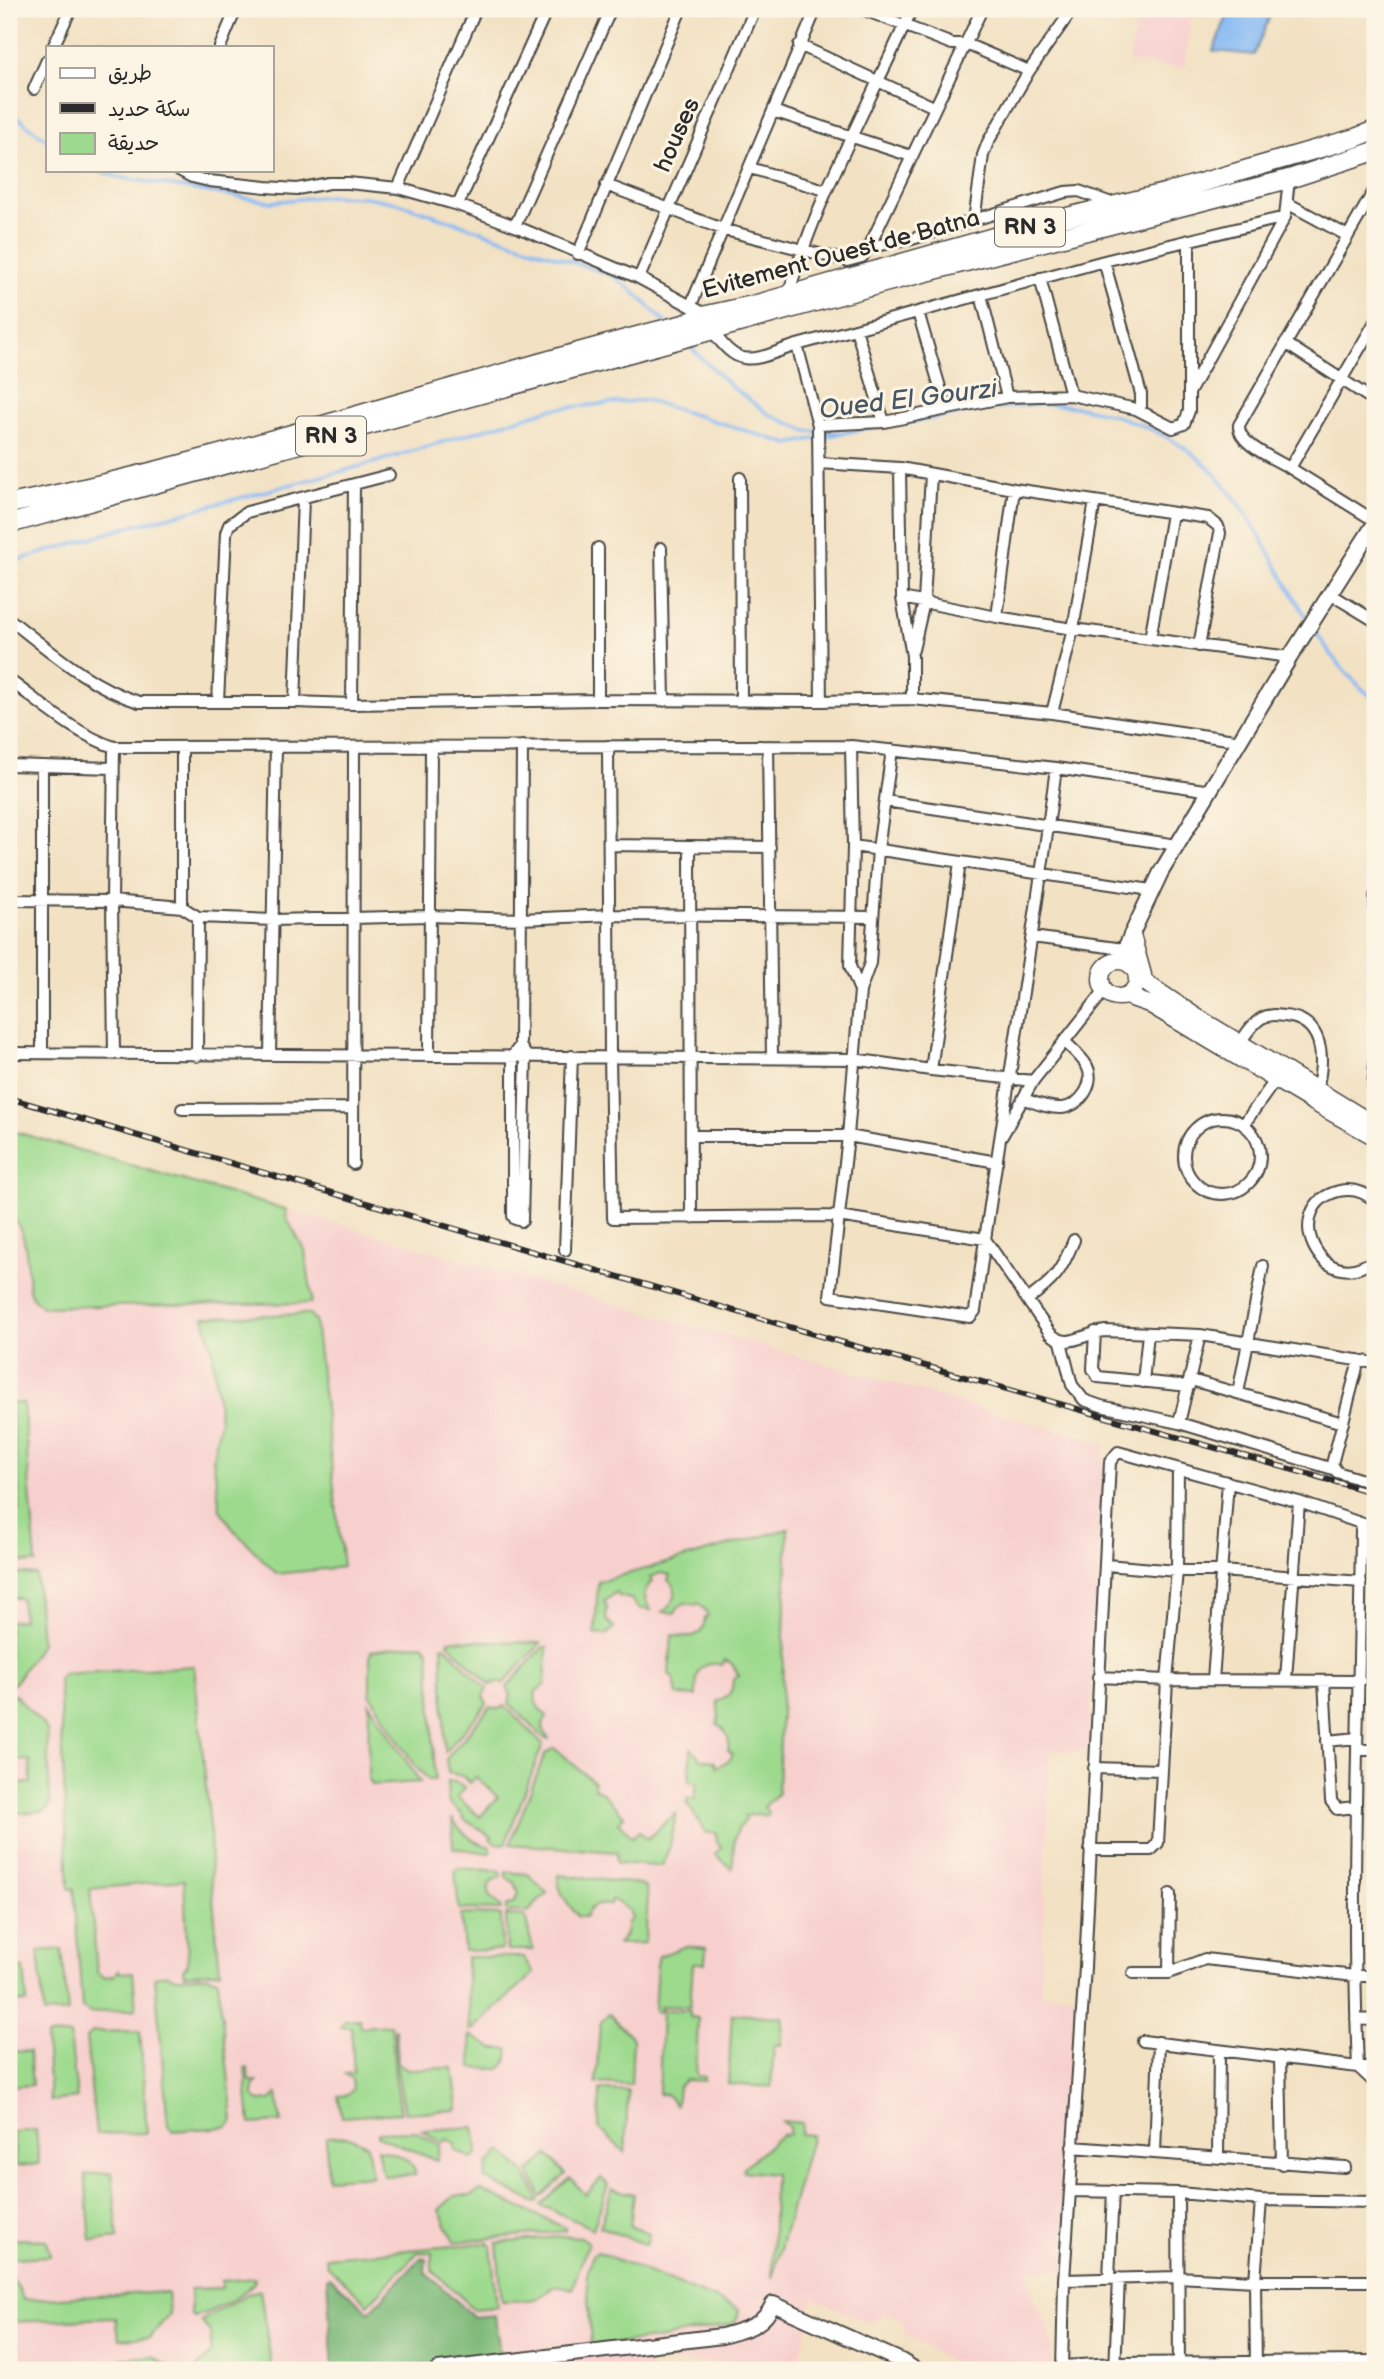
<svg xmlns="http://www.w3.org/2000/svg" width="1384" height="2379" viewBox="0 0 1384 2379" font-family="'Balsamiq Sans','Playpen Sans Arabic',sans-serif">
<style>
.built{fill:#f7d0ce}
.green{fill:#9dda8e;stroke:#64825c;stroke-width:2}
.forest{fill:#7eba79;stroke:#547252;stroke-width:2}
.water{fill:#86baf4;stroke:#587290;stroke-width:2}
.lines{fill:none;stroke-linecap:round;stroke-linejoin:round}
.stream{stroke:#86baf4;stroke-width:3.5}
.minor-casing{stroke:#494642;stroke-width:14}
.tertiary-casing{stroke:#494642;stroke-width:18}
.secondary-casing{stroke:#494642;stroke-width:19}
.trunk-casing{stroke:#494642;stroke-width:21}
.minor{stroke:#fff;stroke-width:10}
.tertiary{stroke:#fff;stroke-width:14}
.secondary{stroke:#fff;stroke-width:16}
.trunk{stroke:#fff;stroke-width:18}
.rail-casing{stroke:#2b2b2b;stroke-width:6}
.rail{stroke:#fcf5e5;stroke-width:3.5;stroke-dasharray:10;stroke-linecap:butt}
.labels{text-anchor:middle;dominant-baseline:central;stroke-width:6;stroke-linejoin:round;paint-order:stroke}
.shield{fill:#fcf5e5;stroke:#6a6863;stroke-width:2}
.shield-label{font-size:23px;font-weight:bold;fill:#2b2b2b}
.street-label{font-size:24px;fill:#2b2b2b;stroke:#fcf5e5}
.water-label{font-size:26px;font-style:italic;fill:#465667;stroke:#fcf5e5}
</style>
<rect width="100%" height="100%" fill="#fcf5e5"/>
<filter id="ink" filterUnits="userSpaceOnUse"><feTurbulence type="fractalNoise" baseFrequency=".0143" numOctaves="2"/><feDisplacementMap in="SourceGraphic" scale="14" xChannelSelector="R" yChannelSelector="G"/><feConvolveMatrix kernelMatrix="1 2 1 2 8 2 1 2 1" color-interpolation-filters="sRGB"/></filter>
<filter id="wash" filterUnits="userSpaceOnUse"><feTurbulence type="fractalNoise" baseFrequency=".00686" numOctaves="4" result="noise"/><feDisplacementMap in="SourceGraphic" scale="28" xChannelSelector="R" yChannelSelector="G"/><feGaussianBlur stdDeviation="1.57" result="paint"/><feColorMatrix in="noise" values="0 0 0 0 0 0 0 0 0 0 0 0 0 0 0 0 0 1.4 0 .05"/><feComposite in="paint" operator="in"/></filter>
<g filter="url(#wash)">
<rect width="100%" height="100%" fill="#f2e1c2"/>
<!-- built -->
<path class="built" d="M1138,9h55l-9,59 -55,-6z
M9,1130l1096,314 -16,307h-39l-9,243 36,1 -13,275h-36l5,26 18,37 2,37h-89l-59,-36 -5,-16 -15,-4 -18,9 -54,-26 -13,65 -149,1 -1,7h-641z"/>
<!-- green -->
<path class="green" d="M9,1130l278,80 -1,7 19,34 7,47 -1,5 -269,4 -10,-10 -3,-7c-3,-26 1,-57 -20,-77z
M309,1314l6,6 28,247 -66,7 -43,-44 -14,-20 -7,-52 7,-38 -8,-72 -8,-31z
M23,1403l13,160 -17,-1 -1,-10 -9,-20v-24l11,3 -9,-107z
M788,1529l-10,264 -14,14 5,6 -3,3 -9,-2 -13,2 2,4c-16,14 -11,30 -14,49l-17,-15 7,-7 -6,-6v-8h-10l-19,-30 1,-5 7,1 2,-17 -8,-1 2,-33 10,11 13,2 3,6 12,-7 4,-6 -5,-4c3,-12 -1,-20 -11,-26l2,-9 -2,-14c12,-2 16,-11 16,-22l6,-3 -7,-12 -7,-4 -3,5c-26,-6 -26,12 -26,31l-19,-1 -3,-16 -5,-5 3,-39c16,3 32,4 33,-17l3,-1 -2,-6 -8,-9 -2,3 -11,-2 -8,5 -2,5 -12,-1c12,-10 18,-21 5,-32l2,-5 -9,-2 -11,4 2,4c-10,11 -9,18 -1,29l-13,-2 -7,-9 -12,-3 -3,-4 -12,10 3,4 -1,13 8,9 -8,7 -11,-1 3,-52z
M9,1573l27,2 5,68 -27,41 -5,1v-64l14,-1 -2,-22h-12z
M449,1640l92,3 -38,41 -6,-2 -7,3 -42,-42z
M419,1644l5,1 5,6 6,129h-6l-12,-12 -19,-28 -28,-46v-39l1,-4z
M442,1646l4,1 41,42 -4,7 4,8 -42,48z
M543,1647h4l-2,38 -9,6c-3,13 3,18 11,25 -6,11 -5,13 2,23h-4l-36,-36 2,-8 -4,-8z
M194,1666l16,160 1,52 9,93 -36,4 -1,-5 5,-6 -4,-84 -94,9 7,83 7,5 9,-1 6,-6 1,3 13,-1 3,37 -46,4 -8,-5 -8,-119h-5l-10,-210 3,-5z
M15,1695l32,34 3,76 -5,6 -36,3v-29l22,-2 -1,-23 -21,1v-65z
M369,1703l51,79 -48,3 -4,-8z
M505,1706l38,38 -38,100 -10,-1 -5,-4 2,-2 -28,-18 -1,-4c-17,-13 -16,-12 -15,-34l10,2 7,5 -8,9 23,20 18,-20 -22,-20 -6,6 -7,-7 -15,-3 -2,-14 44,-52 9,2z
M554,1748l40,34v6l7,3 23,25 -6,6 14,15 7,-6 8,8 29,-26 -6,33 -7,18 -5,2 -41,-3v-11l-107,-8 35,-90z
M452,1818c6,11 23,27 37,28l2,5 -2,2 -36,-5z
M458,1868l43,3v6c-11,2 -14,9 -12,19l12,10v4l-42,-1 -4,-38z
M506,1872l22,2 19,19 -19,19 -22,-1v-5l8,-3 5,-10 -4,-10 -9,-6z
M558,1875l82,9 6,4 2,9 -3,46 -27,1 8,-10 2,-12 4,-3 -3,-9 -17,-11 -3,6c-12,-2 -18,1 -24,12h-7c-9,-13 -21,-24 -20,-42z
M461,1914l40,1 1,35 -38,1z
M506,1915l19,1 8,34h-26z
M686,1946l20,2 -1,15h-12l-3,44 -30,-1 -1,7 -5,-1 3,-48 2,-8z
M62,1949l6,63 -24,2 -6,-63z
M466,1957h57l11,16 -62,57h-2z
M24,1968l3,34 -18,1v-34z
M166,1974c16,11 37,-5 52,6l15,141 -5,6 -55,4 -5,-6 -13,-148z
M662,2010l28,1v6l8,1 -2,58 8,1v4l-18,-1 -8,7 -2,19 -9,-11 -8,-1z
M609,2014l24,25 -2,46 -35,-2 4,-60z
M732,2014l51,3 -2,28h-7l-3,42 -43,-3z
M359,2019l1,8 31,-2 4,52 6,36 -59,4 -4,-21 10,-1 5,-6 -1,-10 -7,-5 9,-1 -3,-46h-11l5,-7z
M394,2029h2l2,34 9,6 46,-1 5,39 -3,3 -50,3 -8,-42z
M140,2031l7,102 -51,1 -10,-96 7,-6z
M70,2035l7,63 -27,3 -4,-65z
M470,2035l24,14h15c-1,9 -2,14 -9,20l-28,-1z
M29,2051l3,34 -23,2v-35z
M245,2068h3l1,13h9l-5,5 1,11 6,4 10,-1 7,-6 4,28 -31,2z
M600,2090l28,1 -3,62 -26,-25z
M782,2121l20,2 -1,11 11,1 -40,143 2,-104 -31,-3 1,-4 37,-32 8,-1v-7z
M474,2127l4,26 -5,6 -18,-9v-6l-8,-5 -5,4 -20,-13z
M36,2130l3,34 -23,2 -3,-34z
M415,2131l25,15 -3,14 -59,-24v-4z
M347,2136l20,9 5,31 -44,3 -2,-39 1,-3z
M377,2149c16,5 34,7 39,26l-33,1z
M502,2150l24,25 13,25 -3,3 -51,-24 2,-14z
M548,2155l18,19 -25,23 -12,-25z
M112,2172l6,66 -27,3 -6,-66z
M570,2178l16,17 15,-17 7,7 -15,44 -52,-24z
M612,2189l22,5 -4,32 19,8 -3,11 -46,-18z
M480,2190l86,38v3l-112,11 -15,-32 15,-14h17z
M568,2236l13,1 7,5 -16,47c-24,-9 -19,3 -35,9 -10,4 -25,2 -35,3l-5,-58z
M9,2239l38,1 3,16 -37,2 -4,-4z
M488,2243l3,3 6,61 -23,2 -42,-39v-17l-14,-1 -50,52 -41,-39 -1,-8z
M598,2252l132,53 9,5 -2,9 -5,5 -75,15 -66,7 -4,-72 6,-20z
M9,2273l11,18 3,9 144,-8 2,23 -19,22 -31,2 -3,-21 -107,4z
M255,2278v4c-15,15 -41,29 -61,35l-3,-3 -1,-25 32,-1v-7z
M260,2290l12,80h-77l16,-17 -1,-21 -9,-11 48,-28z
M153,2356l21,14h-52l-1,-11z"/>
<!-- forest -->
<path class="forest" d="M421,2258h5l-1,14 49,45 21,-2 5,40 -117,15h-50l-6,-92 3,-1 39,35z"/>
<!-- water -->
<path class="water" d="M1230,9h43l-19,46 -41,-4z"/>
<g class="lines">
<!-- stream -->
<path class="stream" d="M9,111l38,29
M98,170l19,7 154,25 57,-6 38,1 32,6 213,72 22,16 32,31
M688,345l44,42 38,28 37,16 36,2 31,-6
M906,423c45,-7 110,-22 154,-18 52,4 118,29 154,68 41,43 63,99 95,148
M9,563l116,-35 248,-65 178,-54 95,-9 143,44 49,-10
M1313,628c18,28 36,51 62,72"/>
</g>
</g>
<g filter="url(#ink)">
<g class="lines">
<defs>
<path id="minor" d="M862,9l90,35h14l63,27
M1069,9h23
M799,45l135,62
M53,47l18,-38
M220,47l16,-38
M34,89l13,-29
M773,111l138,45
M750,168l75,22
M179,170l13,7 17,4 57,6 31,2 32,-6h19l50,5 60,17 57,21 124,52 68,37
M606,185l119,45 122,31 15,-4 7,-10 43,-8 153,-47 14,-1 35,13
M398,188l78,-179
M1375,189l-136,236c-2,19 36,34 51,43l85,-146
M1287,203l61,33
M458,205l89,-196
M974,221l9,-66 5,-13 41,-71 43,-61
M515,226l96,-217
M869,247l113,-238
M578,254l103,-245
M639,278l116,-269
M1040,278l31,117
M788,295c30,-101 81,-191 124,-286
M981,295l26,102
M691,305l125,-296
M918,312l28,96
M856,329l28,93
M713,331c27,42 43,27 84,14l307,-84 181,-44
M1285,343l90,58
M797,345l21,80 66,-3 123,-25 64,-2 65,14 5,-3v-12l-37,-133
M1189,393l96,-176 4,-38
M1136,409l37,19 11,-4 5,-13v-171
M818,425l3,276
M819,463l81,5 114,21 194,29 10,8 2,7 -21,113
M900,468l2,130 10,58v43
M1290,468l85,53
M740,478l1,222
M598,548v152
M661,548l3,153
M1332,595l43,26
M902,598l95,19 76,12 217,28
M997,617l17,-128
M9,619c40,31 81,68 130,83h156l57,2 246,-4 223,1 91,-2 140,14 189,28
M1150,639l22,-125
M913,650l11,-48 7,-128
M9,680c33,24 66,54 105,67l737,-1 205,22 155,23
M218,702l8,-169 3,-8 18,-13 142,-37
M295,702l8,-203
M352,704l2,-219
M1052,713l21,-84 22,-128
M608,746l2,310 3,162 225,-2 147,23 65,94c18,18 33,0 55,-2l95,4 175,28
M768,746l4,312
M851,746l2,100 -3,120 10,25
M892,750l-14,99 -8,114 -10,28 -12,145 -18,160 140,21 5,-6c24,-181 57,-361 81,-543
M9,765l104,3
M885,801l292,44
M610,845l160,2
M690,846l1,372
M853,846l298,44
M1375,896v12
M9,900l103,1 70,6 16,10 76,3 155,-4 92,3 89,-4 263,2
M182,907v-159
M1032,937l92,12
M1240,1043c6,-9 13,-20 22,-25 7,-4 14,-3 22,-2 40,3 41,42 33,73
M520,1046l-7,9v161l2,3 7,2 4,-166 -6,-9 2,-300
M9,1053l844,6 78,11 102,11
M42,1053v-287
M114,1054l-2,-153 2,-154
M270,1054l6,-307
M429,1055l2,-308
M197,1056l1,-139
M1375,1061l-2,24 2,7
M931,1070l29,-208
M1024,1099c12,4 26,10 38,9 19,-2 34,-25 25,-42 -6,-10 -16,-18 -23,-25
M182,1109l171,-1
M1184 1156a38 38 0 1 1 76 0a38 38 0 1 1-76 0Z
M1244,1124l35,-49
M691,1136h157l149,26
M1002,1136l31,-55 72,-91
M353,1164l1,-417
M1375,1201c-10,-9 -23,-13 -36,-10 -61,15 -18,110 36,68
M565,1250l7,-194
M1027,1300c28,-20 34,-28 47,-60
M1095,1332l-2,37 5,8 91,9
M1061,1342l11,43 12,15 17,6 78,17 154,46
M1359,1360l-27,104 5,8 38,12
M1191,1380l152,43
M1143,1382l5,-49
M1238,1393l25,-127
M1179,1423l21,-88
M1361,1524c-1,181 -11,362 -3,543l17,16
M1106,1565l71,6h44l140,11
M1098,1677l69,3 193,1
M1286,1679l13,-177
M1213,1680l15,-198
M1324,1681l7,120 6,8 18,-2
M1327,1741l30,-3
M1358,1750h17
M1094,1768l68,2
M1090,1850h61l7,-7 9,-163 10,-109 1,-101
M1133,1973h36l36,-14 150,17h20
M1169,1973l1,-79
M1356,2019l19,1
M1143,2041l215,26h17
M1280,2057l2,107
M1072,2147l273,20
M1155,2153l4,-111
M1218,2157l1,-106
M1070,2191l108,2 83,7 114,2
M1178,2193l1,177
M1109,2278l4,-87
M1064,2280l113,-3 78,4h120
M1062,2366l53,-3 260,-2
M1062,2370l2,-90 21,-313 25,-505 8,-10 181,50 76,26
M1115,2370l4,-92
M1256,2370l-1,-89 6,-81"/>
<path id="tertiary" d="M1119,961l42,-89 129,-215 85,-134
M438,2370l284,-34c23,-7 41,-9 51,-32l128,57 15,9"/>
<path id="secondary" d="M1132,935l11,40
M1101 979a18 18 0 1 1 36 0a18 18 0 1 1-36 0Z
M1137,977l55,37 183,111
M1126,996l23,8 162,97 64,36"/>
<path id="trunk" d="M9,504c228,-45 450,-124 675,-180l23,-9 50,-11 286,-81 126,-31 186,-54 20,-8
M9,524l875,-241 405,-104 86,-28"/>
</defs>
<!-- minor casing -->
<use href="#minor" class="minor-casing"/>
<!-- tertiary casing -->
<use href="#tertiary" class="tertiary-casing"/>
<!-- secondary casing -->
<use href="#secondary" class="secondary-casing"/>
<!-- trunk casing -->
<use href="#trunk" class="trunk-casing"/>
<!-- minor -->
<use href="#minor" class="minor"/>
<!-- tertiary -->
<use href="#tertiary" class="tertiary"/>
<!-- secondary -->
<use href="#secondary" class="secondary"/>
<!-- trunk -->
<use href="#trunk" class="trunk"/>
<defs>
<path id="rail" d="M9,1098l842,247 524,148"/>
</defs>
<!-- rail casing -->
<use href="#rail" class="rail-casing"/>
<!-- rail -->
<use href="#rail" class="rail"/>
</g>
</g>
<g class="labels">
<!-- shield labels -->
<g class="shield">
<rect x="995" y="207.5" width="70" height="39" rx="5"/>
<rect x="296" y="416.5" width="70" height="39" rx="5"/>
</g>
<g class="shield-label">
<text x="1030" y="227">RN 3</text>
<text x="331" y="436">RN 3</text>
</g>
<!-- street labels -->
<g class="street-label">
<text transform="translate(677 135) rotate(-66)">houses</text>
<text transform="translate(841 254) rotate(-15)">Evitement Ouest de Batna</text>
</g>
<!-- water labels -->
<g class="water-label">
<text transform="translate(908 400) rotate(-7)">Oued El Gourzi</text>
</g>
</g>
<!-- margin -->
<rect width="1384" height="2379" fill="none" stroke="#fcf5e5" stroke-width="35"/>
<!-- legend -->
<rect x="46" y="46" width="228" height="126" fill="#fcf5e5" stroke="#a8a49b" stroke-width="2"/>
<rect x="60" y="68" width="35" height="10" fill="#ffffff" stroke="#a8a49b" stroke-width="2"/>
<text x="108" y="80" font-size="21" fill="#2b2b2b">طريق</text>
<rect x="60" y="103" width="35" height="10" fill="#2b2b2b" stroke="#a8a49b" stroke-width="2"/>
<text x="108" y="116" font-size="21" fill="#2b2b2b">سكة حديد</text>
<rect x="60" y="133" width="35" height="21" fill="#9dda8e" stroke="#a8a49b" stroke-width="2"/>
<text x="108" y="150" font-size="21" fill="#2b2b2b">حديقة</text>
</svg>
